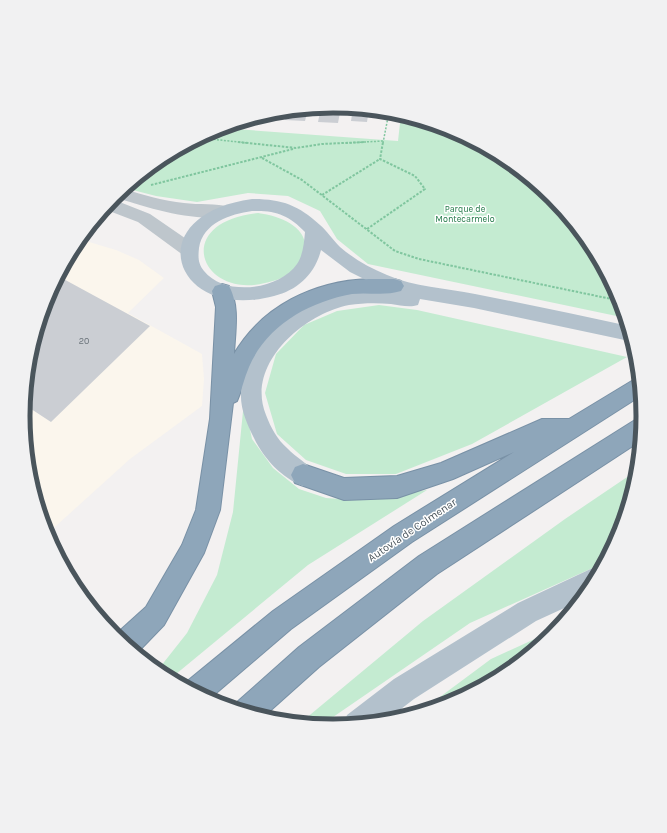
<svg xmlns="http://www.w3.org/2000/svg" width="667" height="833" viewBox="0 0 667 833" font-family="Karla,sans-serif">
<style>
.commercial{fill:#fbf6ed}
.green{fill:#c4ebd1}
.building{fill:#cbced3}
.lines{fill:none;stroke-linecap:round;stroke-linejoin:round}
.motorway-casing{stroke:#7991a6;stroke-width:2}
.path-far1{stroke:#80c69f;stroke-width:1.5;stroke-dasharray:2 1.5;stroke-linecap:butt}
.path{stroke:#80c69f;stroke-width:2;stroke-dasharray:2.5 1.5;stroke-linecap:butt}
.tertiary{fill:#bec6cc;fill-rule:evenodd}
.primary{fill:#b3c1cc;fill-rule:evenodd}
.motorway{fill:#8ea6ba;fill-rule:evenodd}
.labels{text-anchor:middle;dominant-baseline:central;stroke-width:3;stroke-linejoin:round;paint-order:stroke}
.far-park-label{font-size:9px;fill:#217847;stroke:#fff}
.number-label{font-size:9px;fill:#6a737a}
.street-label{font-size:11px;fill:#4a555c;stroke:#fff}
.rim{fill:none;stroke:#4a555c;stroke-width:5}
</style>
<rect width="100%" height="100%" fill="#f3f1f1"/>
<!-- commercial -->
<path class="commercial" d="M79,239l37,11 23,10 25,18 -36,35 74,41 2,25 -2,27 -72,53 -84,76 -17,-58 -6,-61 6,-60 18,-59z"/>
<!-- green -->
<path class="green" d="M401,114c17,5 36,9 52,16 79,35 148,103 173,188l-258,-54 -31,-25 -17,-28 -32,-15 -40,-3 -51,9 -41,-6 -31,-8 36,-30 60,-30 177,13z
M258,213c33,4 66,25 34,58 -7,7 -18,10 -27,12 -65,16 -94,-61 -7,-70z
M379,305l38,5 210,47 -155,87 -76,30h-50l-40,-14 -29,-26 -12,-41 11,-39 28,-29 33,-14z
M244,401l8,38 21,29 26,21 27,9 27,2 74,-10 -119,75 -138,114 -13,-8 30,-38 30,-58 16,-63z
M639,469l-1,8 -18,59 -14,26 -136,61 -150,103 -21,-2 124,-103 142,-102z
M561,627c-26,31 -71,61 -109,76 -11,5 -24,8 -35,11l74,-55z"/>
<!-- building -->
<path class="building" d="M334,106l7,1 -3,16 -20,-1 3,-15z
M353,108l16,1 -2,13 -16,-1z
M308,109l-3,12 -20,-1 2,-9z
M58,276l92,50 -99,96 -26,-17 -1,2 5,-51 18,-59z"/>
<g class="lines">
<defs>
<path id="motorway" d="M369,279h25l7,2 3,5 -3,5c-16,5 -33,1 -49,3 -43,8 -85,31 -103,73 -5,11 -7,23 -12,34l-4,2 -13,107 -16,43 -40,72 -28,29 -21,-19 31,-28 36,-62 14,-35 14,-91 6,-112 -4,-16 3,-5 7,-2 7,2c11,20 6,46 5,68 28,-48 80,-73 135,-75z
M640,376l2,19 -230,147 -121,87 -83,71 -25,-13 2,-4 88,-72 121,-85 120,-74 -61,27 -56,19 -53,2 -49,-17 -4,-8 4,-8 8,-3 41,14 53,-2 44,-13 101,-44h27z
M644,418l-2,22 -205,134 -118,93 -57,51 -29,-9 3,-6 63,-56 120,-91 216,-136z"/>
</defs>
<!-- motorway casing -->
<use href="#motorway" class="motorway-casing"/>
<!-- path-far1 -->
<path class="path-far1" d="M196,140l15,-1 36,4
M346,143l37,-2
M383,143l6,-31"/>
<!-- path -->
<path class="path" d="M238,142l58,6 26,-4 44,-2
M262,158l40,22 93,71 24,8 202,42
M151,185l142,-36
M322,195l58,-36
M367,229l58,-40 -10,-13 -35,-17 3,-17"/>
<!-- tertiary -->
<path class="tertiary" d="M124,189c20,6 39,12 60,14 15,2 32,0 46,4l3,4 -3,4c-32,9 -85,-8 -116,-18z
M112,199l38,15 45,31 3,5 -3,5 -6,1 -6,-1 -45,-33 -34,-13z"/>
<!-- primary -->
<path class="primary" d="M252,199c30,0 46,6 68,26 6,5 13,15 20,22 14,12 30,21 47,28 27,12 59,13 88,19 52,10 103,21 154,32l5,16 -160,-34 -54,-9 -2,6c-9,3 -18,0 -27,-1 -14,-1 -28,-1 -42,1 -45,9 -104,59 -83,110 5,13 11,24 21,33 9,10 22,15 28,27l-4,8 -8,3c-21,-8 -39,-27 -49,-48 -7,-14 -14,-29 -13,-46 3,-68 83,-107 143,-103l-34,-17 -29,-22c-6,24 -23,40 -47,46 -101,27 -137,-81 -22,-97zM252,211c23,-1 37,4 53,21 -1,11 -2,23 -8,32 -18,26 -72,33 -93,7 -6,-7 -6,-14 -5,-23 4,-25 31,-34 53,-37z
M597,566l6,2 -11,21 -8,10 -48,22 -122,78 -30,23 -41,4 4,-11 47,-36 124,-76z"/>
<!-- motorway -->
<use href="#motorway" class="motorway"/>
</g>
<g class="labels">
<!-- far-park labels -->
<g class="far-park-label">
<text x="465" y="209">Parque de<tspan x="465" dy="10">Montecarmelo</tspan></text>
</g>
<!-- number labels -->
<g class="number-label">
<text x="84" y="341">20</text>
</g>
<!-- street labels -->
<g class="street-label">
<text transform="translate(412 530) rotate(-34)">Autovía de Colmenar</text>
</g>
</g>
<!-- crop -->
<path d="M0 0H667V833H0ZM30 416a303 303 0 1 1 606 0a303 303 0 1 1-606 0Z" fill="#f1f1f2" fill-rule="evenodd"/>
<path class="rim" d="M30 416a303 303 0 1 1 606 0a303 303 0 1 1-606 0Z"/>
</svg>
